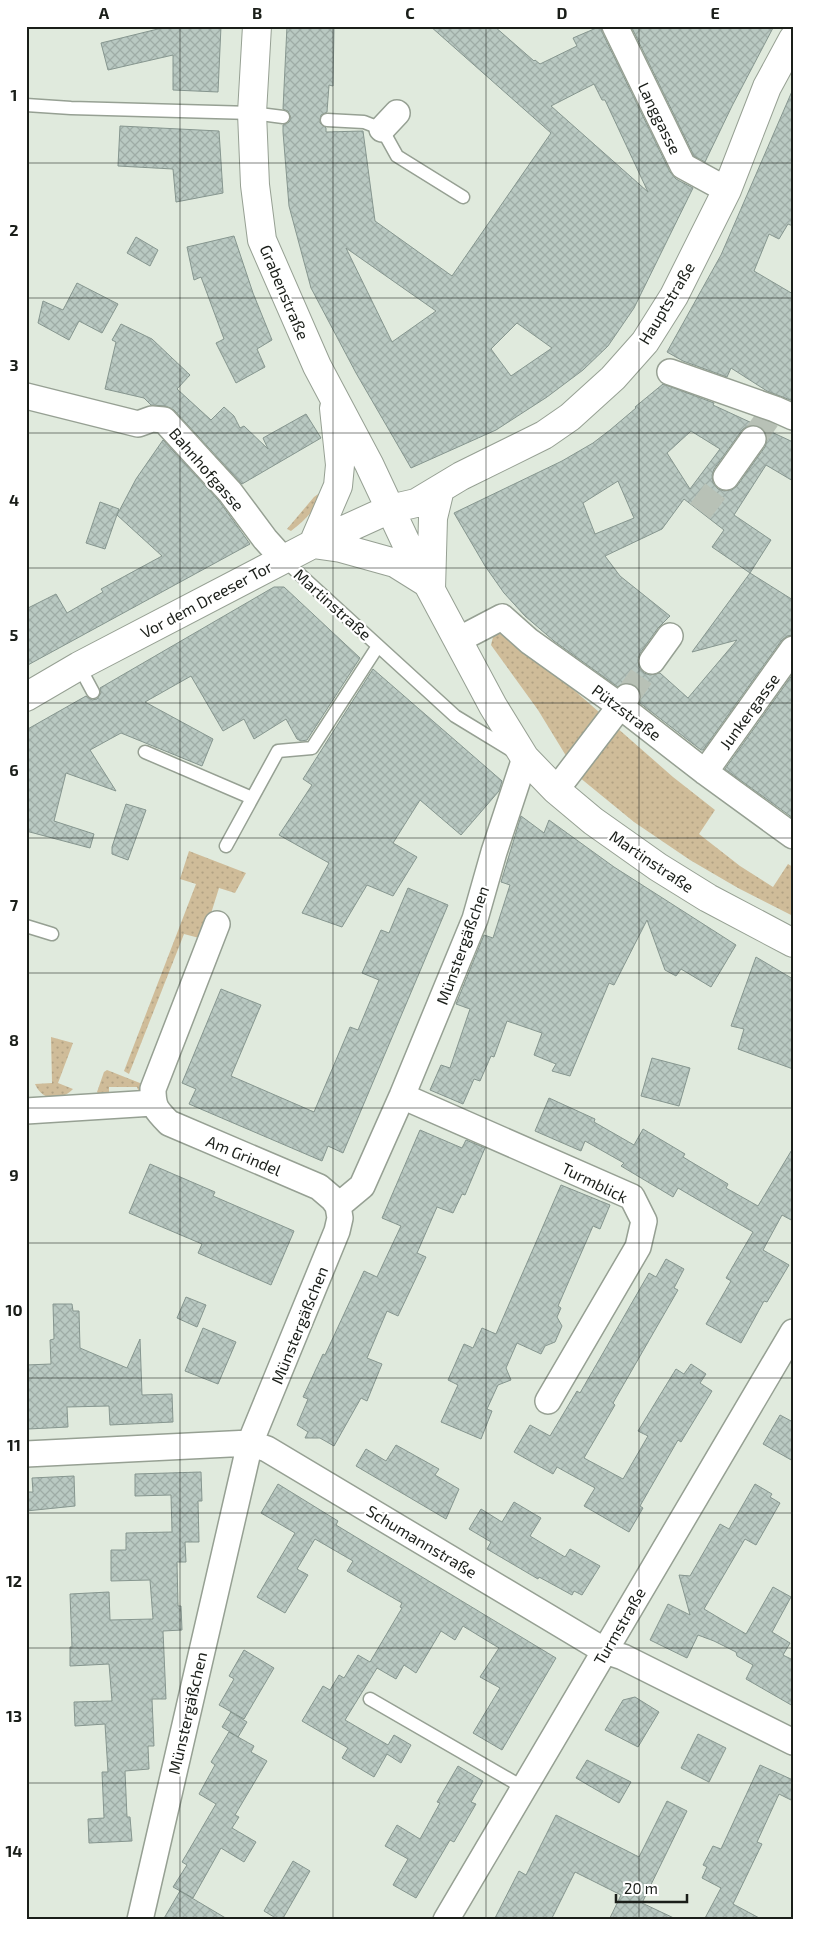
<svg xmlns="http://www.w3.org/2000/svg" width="819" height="1946" viewBox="0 0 819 1946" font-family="'Exo 2',sans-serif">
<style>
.grass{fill:url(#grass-dots)}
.building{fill:url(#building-cross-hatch);stroke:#86968f;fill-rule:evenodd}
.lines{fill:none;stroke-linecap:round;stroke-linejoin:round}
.street-tunnel{stroke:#b8c1b6;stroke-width:25;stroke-dasharray:25 12;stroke-linecap:butt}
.lane-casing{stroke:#96a093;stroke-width:15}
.street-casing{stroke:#96a093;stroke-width:28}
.secondary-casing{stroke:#96a093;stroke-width:30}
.lane{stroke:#fff;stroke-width:12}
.street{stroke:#fff;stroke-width:25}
.secondary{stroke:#fff;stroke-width:28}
.grid{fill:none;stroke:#1a1e19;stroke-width:1;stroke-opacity:0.55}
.labels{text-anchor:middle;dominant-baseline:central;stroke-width:4.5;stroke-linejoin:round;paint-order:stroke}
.street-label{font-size:16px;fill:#1a1e19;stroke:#fff}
.neatline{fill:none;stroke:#1a1e19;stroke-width:2}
.grid-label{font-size:16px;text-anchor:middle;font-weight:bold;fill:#1a1e19}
</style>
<defs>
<pattern id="grass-dots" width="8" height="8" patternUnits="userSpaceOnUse" patternTransform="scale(1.25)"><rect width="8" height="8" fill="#cfbc99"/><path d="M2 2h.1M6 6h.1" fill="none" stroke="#b1a183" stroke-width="1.8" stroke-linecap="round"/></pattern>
<pattern id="building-cross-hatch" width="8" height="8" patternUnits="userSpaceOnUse" patternTransform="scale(1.25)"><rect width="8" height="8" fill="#b9c9c2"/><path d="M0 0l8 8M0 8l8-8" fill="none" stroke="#9eaca6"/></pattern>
</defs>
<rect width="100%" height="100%" fill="#e0eadd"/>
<!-- grass -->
<path class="grass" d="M321,492c-3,16 -17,29 -30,39l-4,-2 27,-32z
M500,632l9,1 164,144 42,33 -16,24 41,32 33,21 15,-23 5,3v49l-55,-28 -48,-28 -56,-38 -55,-45 -41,-67 -47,-65 2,-8z
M189,851l57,22 -11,20 -16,-5 -16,51 -19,-5 -55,140 -5,-3 72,-187 -16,-5z
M51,1037l22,6 -15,40 15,6c-12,13 -31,12 -38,-5l17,-1z
M107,1070l38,15 -6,7 -2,-5h-28v11l-8,-1 -4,-5 7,-20z"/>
<!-- building -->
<path class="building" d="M170,26h51l-3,66 -45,-2v-35l-65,15 -7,-27z
M287,26h47l-1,60 -4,-1 -2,27 -6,3 -1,8 6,5v4l37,-1 12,90 77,55 99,-143 -121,-107h64l40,35 1,-1 5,4 37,-18 -4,-8 28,-12 1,6 68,140 6,7 17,9 -59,120 -26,38 -25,24 -36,27 -51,33 -85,38 -55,-95 -45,-85 -22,-82 -6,-74v-7l6,-3 2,-4 -3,-7 -5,-2zM594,84l8,16h3l43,92 -97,-86zM346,248l90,63 -44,31zM517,323l35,25 -41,28 -20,-27z
M631,26h143l-42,80 -27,56 -11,-6z
M793,89v137l-5,-2 -9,15 -10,-5 -15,37 39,23v107l-26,-10 -36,-23 -4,9 -44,-16 -16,-9 54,-97z
M120,126l99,5 4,62 -47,9 -3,-33 -55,-3z
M234,236l19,57 19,47 -15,9 8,18 -29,16 -20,-40 8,-4 -23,-62 -7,3 -7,-33z
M136,237l22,13 -8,16 -23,-13z
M77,283l41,21 -16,29 -23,-12 -10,19 -31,-17 5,-22 20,9z
M121,324l31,15 38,36 -13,14 34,31 13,-13 10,9 6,12 4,-2 24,23 -5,-11 43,-24 15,24 -79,46 -68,-74 -9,-4 -14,-1 -7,-7 -39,-9 11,-47 -4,-2z
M663,384l51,19 -1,2 80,37v39l-27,-16 -32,50 37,25 -21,33 43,27v35l-6,1 -6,5 -78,109h-2l-61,-47v-11l-5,-7 -7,-2 -6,1 -4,3 -64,-46 -29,-25 -21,-23 -19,-27 -31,-53 108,-52 31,-18 17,-13 26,-22 -1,-1zM754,425l7,2 5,6 1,7 -2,7 -28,39 -5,4 -8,1 -6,-2 -5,-6 -1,-8 2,-6 28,-39 5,-4zM691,431l29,18 -30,40 -23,-36zM618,481l16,37 -39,16 -12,-31zM684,499l40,31 -12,17 38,26 -58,79 45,-12 -49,58 -28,-25 -10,2 -6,-2 -5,-6 -1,-7 2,-7 18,-25 12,-12 -50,-40 -15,-20 57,-27z
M163,440l56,61 31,43 -224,122v-57l30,-15 11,19 36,-21 -2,-3 61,-33 -45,-41 19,-36z
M100,502l19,7 -14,40 -19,-6z
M274,587h10l76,71 -53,82 -6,1 -4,-2 -11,-20 -32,20 -10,-20 -21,12 -32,-55 -46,26 68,37 -11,27 -81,-33 -31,17 26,41 -50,-18 -12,48 40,13 -4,14 -64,-17v-101l60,-34 6,4 5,-1 4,-6 -1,-5z
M373,669l129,112 -3,10 -38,44 -41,-35 -27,43 24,14 -24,39 -26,-11 -25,42 -40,-14 27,-50 -50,-28 33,-50 -9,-6z
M793,674v144l-68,-49z
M126,804l20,6 -18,50 -16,-6v-7z
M521,816l23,17 5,-13 65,47 122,78 -25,42 -30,-18 -5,7 -11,-6 -18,-50 -33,65 -5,-2 -39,93 -18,-5 4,-7 -22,-9 8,-22 -35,-12 -13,36 -3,-1 -11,25 -6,-2 -11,25 -33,-14 11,-25 9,3 20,-59 -14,-5 28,-69 9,3 17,-53 -9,-3z
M408,888l40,17 -105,248 -15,-7 -6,15 -133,-57 7,-15 -14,-6 39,-94 40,16 -30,71 83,36 36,-85 8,3 21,-50 -17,-7 19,-43 8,3z
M756,957l37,22v90l-55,-20 6,-20 -13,-3z
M652,1058l38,10 -11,38 -38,-10z
M549,1098l46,21 -1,3 40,23 9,-16 42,25 -2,3 45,27 -2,4 32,18 35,-58v73l-11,-6 -19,35 26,15 -22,37 -3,-1 -23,42 -35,-19 25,-43 -5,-3 27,-46 -75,-44 -5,9 -52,-31 3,-3 -39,-22 -4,10 -46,-20z
M420,1130l42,18 4,-8 19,8 -20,47 -3,-1 -9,19 -16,-6 -20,46 9,4 -28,59 -11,-5 -20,47 15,6 -15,37 -6,-3 -27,48 -14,-8h-15l3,-6 -11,-7 11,-26 -5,-2 20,-43 2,1 39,-84 13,6 24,-51 -19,-8z
M150,1164l65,28 -2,4 81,35 -23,54 -73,-32 4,-9 -73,-31z
M561,1185l49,20 -10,24 -7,-3 -35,80 3,2 -4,9 5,9 -7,16 -10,4 -4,8 -24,-11 -11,25 5,12 -13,5 -11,24 5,2 -11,28 -40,-17 17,-37 -10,-5 16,-36 9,4 9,-20 14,6z
M666,1259l18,10 -10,19 4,2 -65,113 2,2 -31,53 39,21 25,-43 -10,-5 38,-62 8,5 7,-10 15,10 -6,9 12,8 -31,51 -3,-2 -38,66 3,2 -14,24 -45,-26 11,-18 -38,-21 -4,7 -39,-22 16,-27 20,11 27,-45 3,2 69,-120 7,4z
M186,1297l20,8 -9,22 -20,-9z
M53,1304h19l1,7h6l1,37 47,20 13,-29 2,56 30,-1 1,28 -63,3 -1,-19 -42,1 1,20 -40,2 -2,-19v-45l25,-1 -1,-24 4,-1z
M203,1328l33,14 -18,42 -33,-13z
M780,1415l13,7v39l-30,-17z
M396,1445l43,24 -4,6 24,14 -13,30 -90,-53 10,-17 20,12z
M201,1472l1,29h-4l1,41h-14l1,20h-9l1,44h3l1,24 -19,1 3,68h-14l2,47h-6l1,23 -24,2 2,46h3l2,24 -43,2 -1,-24 16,-1 -2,-46h6l-3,-48 -30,2 -1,-24 38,-1 -3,-37 -39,2v-19h2l-2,-53 39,-2 1,28 43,-1 -3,-39 -39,1v-31h15v-17l46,-1 -1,-37 -36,1v-22z
M74,1476l1,30 -49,5v-19h7l-1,-14z
M278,1484l60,37 -2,4 220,133 -54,92 -29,-17 27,-45 -20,-11 19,-29 -36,-22 -8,14 -14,-9 -25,42 -12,-8 -8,14 -19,-11 -32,52 43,25 6,-10 17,10 -10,18 -14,-9 -13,23 -32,-19 6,-10 -46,-27 21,-35 7,4 9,-15 5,3 14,-23 12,7 32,-54 -2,-1 2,-4 -55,-32 6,-10 -38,-22 -18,30 11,6 -23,38 -28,-16 38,-64 -34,-20z
M755,1484l17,10 -2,3 10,6 -24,42 -11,-6 -41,70 42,25 27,-47 18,10 -19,35 18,11 -7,12 10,5v46l-47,-27 7,-14 -16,-9 -1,-4 -22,-11 -16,-6 -11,23 -37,-18 18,-36 22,11 -11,-40 11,1 30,-52 9,5z
M514,1502l27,16 -11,18 35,21 5,-8 30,17 -18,29 -8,-4 -2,4 -33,-18 -1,2 -51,-30 4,-7 -22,-13 12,-20 21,13z
M244,1650l30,18 -30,51 -25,-14 15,-26 -5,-3z
M635,1697l24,15 -21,35 -33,-17 18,-30z
M231,1712l16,10 -9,15 -16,-10z
M229,1732l25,14 -3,6 16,9 -32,54 4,2 -7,11 24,14 -12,20 -23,-14 -28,50 -20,-11 14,-22 -5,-3 34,-58 -17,-10 16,-29 -4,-3z
M698,1734l28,14 -17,34 -28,-14z
M587,1760l44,22 -12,21 -43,-25z
M760,1765l33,15v21l-14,-7 -22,48 5,2 -29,60 30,16h-59l17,-32 -19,-10 5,-11 -4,-2 10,-19 8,3z
M458,1766l25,15 -12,21 5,2 -22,38 -4,-2 -34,58 -23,-13 15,-26 -23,-13 12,-21 23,14 20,-36 -3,-1z
M667,1801l20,10 -45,92 36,17h-69l12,-25 -46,-23 -24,48h-57l25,-49 7,4 30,-60 83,42z
M293,1861l17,10 -28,49h-3l-15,-9z
M180,1891l49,29h-66z"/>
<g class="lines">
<!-- street-tunnel -->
<path class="street-tunnel" d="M753,439l15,-21
M700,511l26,-34
M627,697l25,-36"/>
<defs>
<path id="lane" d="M26,105l45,3 181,5 31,4
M327,120l37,2 18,7 15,27 66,41
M283,559l172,157 59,36
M79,666l14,26
M145,752l107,46
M226,846l52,-95 34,-3 66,-102
M26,926l26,8
M370,1699l154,89"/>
<path id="street" d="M615,26l68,140 44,24
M382,129l15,-16
M670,372l105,37 18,8
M26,396l112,28 14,-5 12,1 66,72 35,47 18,20
M726,477l27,-38
M458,640l44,-23 27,24 91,65 85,66 88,64
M652,661l18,-25
M705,772l88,-123
M556,790l71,-93
M217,924l-64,165c0,18 3,21 16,34l150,64 14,12 5,7
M402,1096l230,101 12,24 -6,26 -90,154
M26,1111l127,-8
M26,1454l224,-11 17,6 338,202 18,6 170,85
M140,1920l110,-477 87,-212 3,-13 -2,-12 24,-20 40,-90 73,-177 19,-67 31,-94
M446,1920l347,-588"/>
<path id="secondary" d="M257,26l-5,87 3,72 7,55 55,126 52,98 39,83 85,159 32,52 31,32 37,31 65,46 50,31 85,45
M313,544l25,-58 2,-21 -6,-57
M313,544l28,4 54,15 32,20
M431,589l2,-71 7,-29
M26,697l53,-31 234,-122 77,-35 26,-6 45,-27 83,-41 26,-18 43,-39 32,-36 29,-46 53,-106 40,-103 26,-48"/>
</defs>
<!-- lane casing -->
<use href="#lane" class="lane-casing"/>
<!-- street casing -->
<use href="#street" class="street-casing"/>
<!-- secondary casing -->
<use href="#secondary" class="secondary-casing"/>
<!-- lane -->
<use href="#lane" class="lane"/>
<!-- street -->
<use href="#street" class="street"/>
<!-- secondary -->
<use href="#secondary" class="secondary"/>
</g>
<!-- grid -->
<path class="grid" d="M180,26v1894M333,26v1894M486,26v1894M639,26v1894M26,163h767M26,298h767M26,433h767M26,568h767M26,703h767M26,838h767M26,973h767M26,1108h767M26,1243h767M26,1378h767M26,1513h767M26,1648h767M26,1783h767"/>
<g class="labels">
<!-- street labels -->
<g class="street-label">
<text transform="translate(660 118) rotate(64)">Langgasse</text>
<text transform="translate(285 292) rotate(67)">Grabenstraße</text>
<text transform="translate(666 303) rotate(-59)">Hauptstraße</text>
<text transform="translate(207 469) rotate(49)">Bahnhofgasse</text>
<text transform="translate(206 599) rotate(-28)">Vor dem Dreeser Tor</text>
<text transform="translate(333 604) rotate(42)">Martinstraße</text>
<text transform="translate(749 711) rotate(-54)">Junkergasse</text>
<text transform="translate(627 712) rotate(37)">Pützstraße</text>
<text transform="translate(652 861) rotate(34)">Martinstraße</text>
<text transform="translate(462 945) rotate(-70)">Münstergäßchen</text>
<text transform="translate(244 1155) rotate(23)">Am Grindel</text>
<text transform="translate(595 1182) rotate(26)">Turmblick</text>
<text transform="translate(299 1325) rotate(-68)">Münstergäßchen</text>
<text transform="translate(422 1541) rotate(31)">Schumannstraße</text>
<text transform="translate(619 1626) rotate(-60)">Turmstraße</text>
<text transform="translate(187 1713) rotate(-77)">Münstergäßchen</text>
</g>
</g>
<!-- border -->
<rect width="819" height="1946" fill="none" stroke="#ffffff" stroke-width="55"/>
<!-- scale -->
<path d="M616 1894v8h71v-8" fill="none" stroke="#1a1e19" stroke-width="2.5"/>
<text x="624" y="1894" font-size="15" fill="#1a1e19" stroke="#ffffff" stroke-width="4" paint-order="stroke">20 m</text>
<rect x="28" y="28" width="764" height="1890" class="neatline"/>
<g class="grid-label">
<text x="104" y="19">A</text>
<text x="257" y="19">B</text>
<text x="410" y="19">C</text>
<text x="562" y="19">D</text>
<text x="715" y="19">E</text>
<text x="14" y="101">1</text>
<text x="14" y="236">2</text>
<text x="14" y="371">3</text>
<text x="14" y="506">4</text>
<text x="14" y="641">5</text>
<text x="14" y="776">6</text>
<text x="14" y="911">7</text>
<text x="14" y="1046">8</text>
<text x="14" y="1181">9</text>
<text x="14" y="1316">10</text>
<text x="14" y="1451">11</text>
<text x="14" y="1587">12</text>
<text x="14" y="1722">13</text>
<text x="14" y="1857">14</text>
</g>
</svg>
